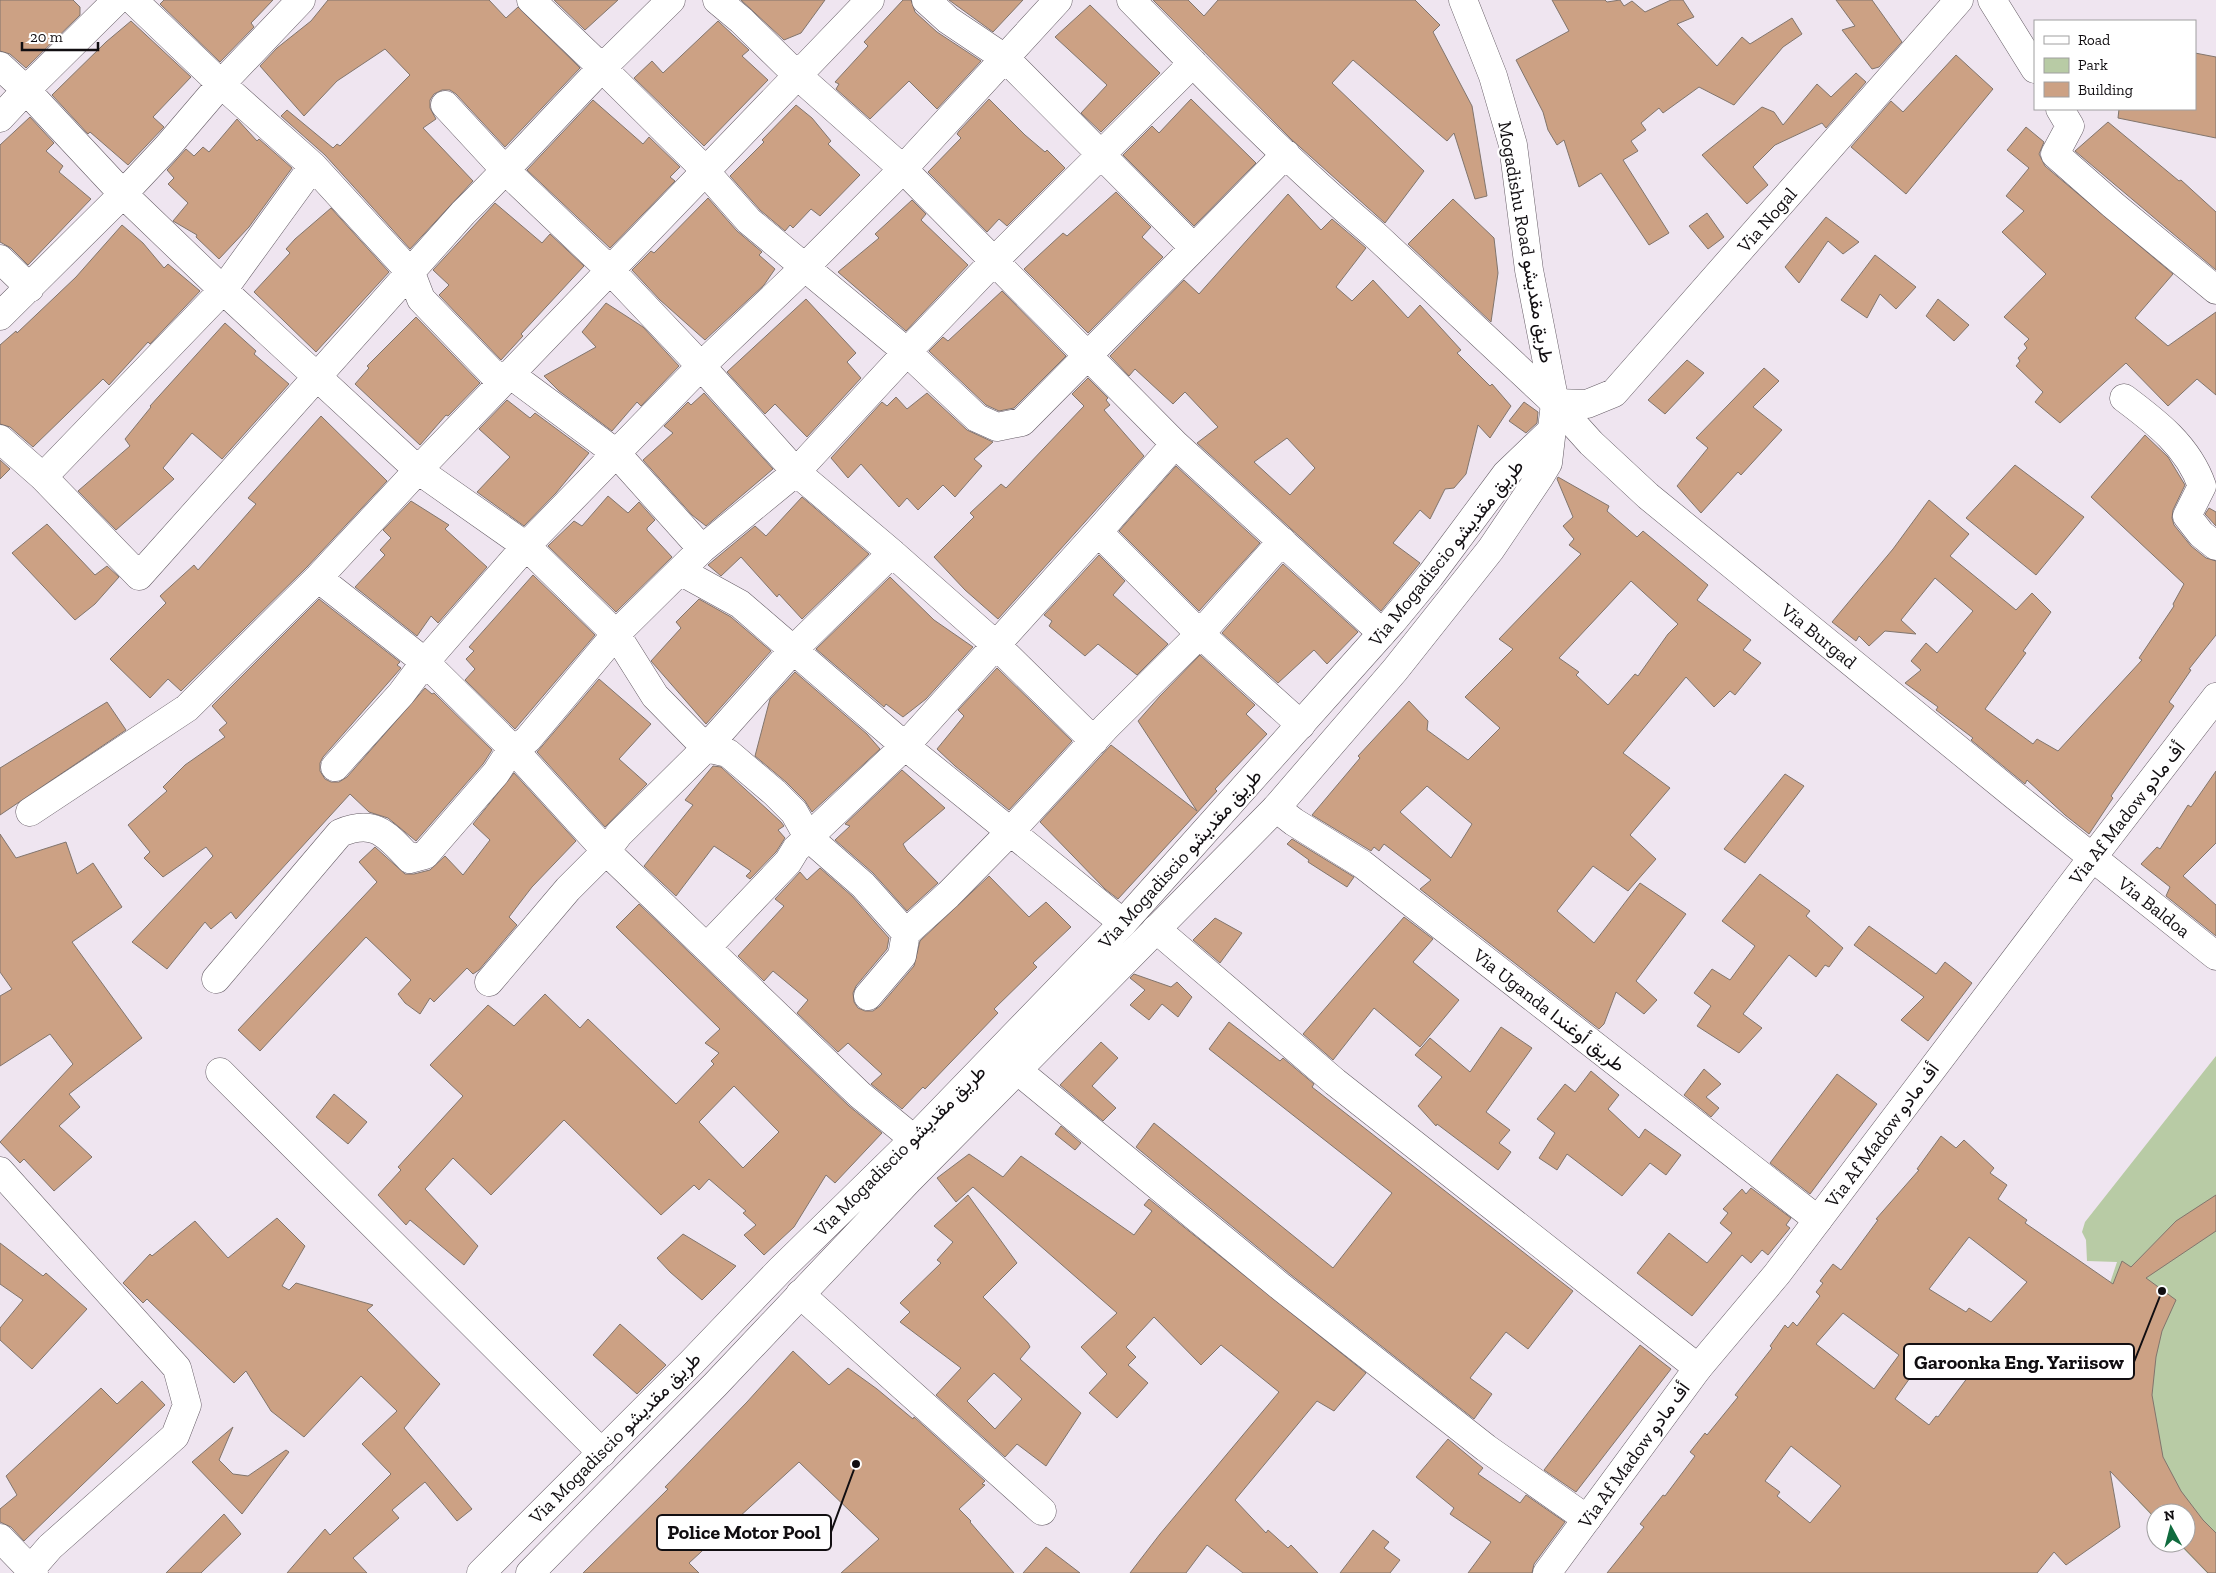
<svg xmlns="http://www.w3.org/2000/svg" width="2216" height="1573" viewBox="0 0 2216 1573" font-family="'Zilla Slab',Vazirmatn,serif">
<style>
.green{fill:#b8cba5}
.building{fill:#cca184;stroke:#81756d;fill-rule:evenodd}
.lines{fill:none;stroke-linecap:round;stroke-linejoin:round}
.minor-casing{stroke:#665d66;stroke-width:29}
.tertiary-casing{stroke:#665d66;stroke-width:29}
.trunk-casing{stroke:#665d66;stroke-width:29}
.minor{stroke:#fff;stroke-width:28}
.tertiary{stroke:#fff;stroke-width:28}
.trunk{stroke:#fff;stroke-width:28}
.labels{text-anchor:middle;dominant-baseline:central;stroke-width:4.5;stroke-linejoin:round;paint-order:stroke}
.street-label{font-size:19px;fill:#110e11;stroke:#fff}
.leader{fill:none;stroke:#110e11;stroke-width:2}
.callout-dot{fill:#110e11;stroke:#fff;stroke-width:2}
.callout{fill:#fff;stroke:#110e11;stroke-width:2}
.callout-label{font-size:20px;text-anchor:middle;font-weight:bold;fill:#110e11}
</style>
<rect width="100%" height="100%" fill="#efe5f0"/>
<!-- green -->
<path class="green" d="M2216,1056v517h-9l-29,-30h8v-30h-30v7l-17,-18 -5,-11 -36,-172 19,-57 -30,-1 -1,-21 -4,-8 3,-10z"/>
<!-- building -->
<path class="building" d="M0,0h73l7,7v8l-54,53 -16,-14 -10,-3z
M164,0h109l-22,23 3,4 -34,35 -60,-58z
M328,0h161l17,18 12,-11 62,61 -75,79 -49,-53 -6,-4h-8l-8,4 -4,6v8l6,11 -13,9 50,53 -63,68 -85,-94 -44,-39 6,-6 46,38 4,-4 3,2 70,-71 -25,-26 -48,32 -33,35 -44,-50 17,-18 34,-27z
M554,0h64l-33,30z
M741,0h84l-24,33 -17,7z
M903,0h8l4,12 22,20 44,29 -44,48 -28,-28 -39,38 -34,-30 3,-5 -4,-2 33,-36 -4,-4z
M949,0h74l-30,32z
M1153,0h35l16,16 14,-16h197l25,25 -7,7 39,74 15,90 -12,3 -21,-66 -7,8 -94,-81 -21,23 92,88 -39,52 -94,-84z
M1552,0h53l2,2 13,-2 4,6 8,-5 13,11 26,-12h12l11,17 -17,7 40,42 25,-29 8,7 42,-26 10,16 -19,13 -49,58 -35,-18 -36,26 -4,-5 -18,15 5,7 -15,11 7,10 -15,9 46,73 -20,12 -48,-72 -22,14 -15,-47 -7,5 -9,-15 -5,-18 -27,-52 53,-29z
M1836,0h36l30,42 -23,25 -7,2 -30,-39 13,-4z
M1090,5l70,68 -59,59 -20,-19 26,-28 -52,-48z
M131,21l60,56 -38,40 11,10 -36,38 -38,-33 -2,2 -36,-39 54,-53z
M718,21l31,29 -7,6 26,24 -64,66 -70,-68 18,-17 11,12z
M2195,53l21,4v81l-98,-20 1,-9h76z
M1956,55l37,34 -87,105 -55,-47 40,-46 12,11z
M1856,73l10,9 -40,46 -4,-5 -47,22 -22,22 15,18 -21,19 -45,-49 60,-48 12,5 9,13 34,-41 14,13z
M989,99l36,36 20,17 2,-2 18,18 -58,58 -8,-7 -12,13 -59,-60 33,-34 -4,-4 2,-3z
M1191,99l65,64 -62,63 -71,-71 29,-29 7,7z
M593,100l50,44 6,-7 31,30 -10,10 5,4 -65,67 -83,-78z
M796,105l16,13 19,23 -3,3 32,31 -40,41 -9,-7 -18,19 -3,-3 -5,6 -25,-21 -30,-34 34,-34 -2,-2z
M30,117l24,26 -8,8 17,15 -4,6 32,27 -63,66 -17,-17 -11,-6v-97z
M237,119l20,22 2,-2 33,29 -43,59 -30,32 -23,-22 1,-2 -24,-14 15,-18 -20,-19 6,-6 -7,-8 19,-21 8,7 9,-9 6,5z
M2108,122l71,59 2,-1 35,32v58l-141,-119z
M2026,127l18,15 -5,12 6,12 128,108 -38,44 33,28 48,-34v83l-19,-16 -29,27 -42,-43 -66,60 -25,-21 8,-10 -27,-26 4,-5 -2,-3 9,-10 -3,-4 5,-5 -25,-22 42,-43 -44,-42 22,-21 -18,-15 23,-28 -22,-18z
M1116,192l35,35 -9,10 21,20 -75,76 -64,-64 39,-36 4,3z
M1288,194l33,36 11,-11 34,29 -30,39 16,14 21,-21 35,38 12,-13 41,45 -4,3 33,33 2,-2 19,22 -21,32 -12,-13 -12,49 -12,14 -9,1 -15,30 -10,-9 -27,33 27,20 -39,48 -184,-168 21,-16 -33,-35 -12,12 -38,-35 -6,7 -19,-20 74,-76 15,14zM1287,438l28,30 -25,27 -36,-33z
M708,198l29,33 25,21 -3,3 16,14 -11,16 -59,55 -45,-40 -28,-30 19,-19 3,2z
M1453,199l41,39 4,35 -7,49 -83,-78z
M912,200l14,14 -5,6 47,45 -62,66 -68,-59 41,-34 -4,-4z
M495,203l47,40 8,-9 34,32 -63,68 2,2 -22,24 -62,-65 10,-10 -16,-15z
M331,208l58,64 -73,80 -62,-60 36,-39 -4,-4 9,-10z
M1707,213l17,24 -16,12 -19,-23z
M1826,217l33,25 -16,12 -15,-13 -29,42 -14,-16z
M122,225l21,18 21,25 4,-4 32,27 -50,53 -2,-2 -39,43 -6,-6 -70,68 -23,-20 -10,-3v-79l16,-14 1,2 59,-56z
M1875,255l41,32 -20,22 -16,-15 -13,24 -26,-18z
M1002,291l64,65 -52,52 -15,3 -13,-6 -57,-54 14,-14 5,4z
M806,299l50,54 -9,9 14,16 -54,59 -32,-33 -10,10 -38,-42z
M1938,299l31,26 -15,16 -28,-25z
M606,303l37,24 36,39 -38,40 -4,-4 -25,29 -53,-40 -15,-15 52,-29 -14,-15z
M416,317l64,66 -32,33 -2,-1 -26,30 -65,-61 14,-16 -2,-2z
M225,323l31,28 -2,3 35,30 -67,75 -30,-26 -29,35 11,11 -58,51 -38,-39 52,-45 -5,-7 26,-32 -1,-1z
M1687,360l17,13 -39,41 -17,-14z
M1764,368l15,13 -26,26 29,23 -41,45 -3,-3 -37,41 -24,-27 31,-38 -12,-10z
M1088,378l20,20 -2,2 4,5 -6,5 40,46 -146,163 -33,-29 -31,-33 40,-40 -4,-4 31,-29 5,4 78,-82 -12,-12z
M704,393l69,76 -67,57 -14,-11 -49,-55 30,-27 -9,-7 24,-24 3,3z
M927,393l40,37 26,12 -19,17 8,7 -27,31 -12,-12 -25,25 -11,-12 -8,9 -38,-43 -13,14 -17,-20 51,-56 5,4 9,-9 11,12z
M507,400l23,18 5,-5 54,40 -33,40 -32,33 -47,-34 33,-35 -31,-28z
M1524,402l14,10 -1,11 -11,10 -17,-12z
M321,416l66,65 -80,86 -126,124 -13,-12 -18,19 -40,-39 56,-56 -6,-7 34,-31 4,5 58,-66 -8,-6z
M2145,435l23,22 17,28 -12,25 -1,8 2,7 17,21 15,12 10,3v74l-27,34 2,1 -22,32 5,4 -63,90 2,2 -24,36 -24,-19 -38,-35 -2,4 -54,-44 2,-2 -37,-28 2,-3 -33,-24 16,-13 -10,-9 15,-18 11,10 36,-42 -38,-33 -34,42 15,14 -31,-3 -16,15 -10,-10 -3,5 -24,-19 61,-73 36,-49 40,34 -19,22 66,54 16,-17 19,19 -28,39 3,2 -41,56 48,35 4,-5 21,12 84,-91 -3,-2 35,-52 -1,-2 11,-20 -93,-87z
M0,460l10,9 -10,10z
M2015,465l69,52 -48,58 -70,-57z
M1176,466l84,77 -61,68 -80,-80z
M1558,477l51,29 -2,5 30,26 6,-6 65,54 -11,15 54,40 -8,10 18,13 -26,32 -5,-4 -16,16 -28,-30 -63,76 47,35 -40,47 26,24 -28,32 -35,-25 -36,45 37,32 46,-60 46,31 -50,67 21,19 -13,14 -28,-22 -12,32 -5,5 -179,-140 11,-9 -47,-36 -5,7 -5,-4 -3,4 -59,-36 48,-57 -2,-2 51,-55 19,20 -1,9 41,30 32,-32 -35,-31 48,-48 -14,-10 82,-85 -12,-9 5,-6 -11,-13 10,-9 -16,-38zM1631,581l47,43 -10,10 -30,42 -3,-2 -27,31 -32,-30 3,-3 -20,-14zM1427,786l45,38 -21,34 -51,-46z
M608,496l20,17 11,-11 16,18 -8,8v2l25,27 -56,55 -68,-66 26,-25 8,5z
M802,497l67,57 -67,65 -23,-25 -2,3 -36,-40 -20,19 -13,-11 47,-39 11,10z
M411,501l38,24 -4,4 42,38 -49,56 -7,-7 -14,20 -62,-49 30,-32 -5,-5 11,-12 -8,-8z
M2209,508l7,4v14l-11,-12z
M47,524l48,51 12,-9 12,11 -24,27 -20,16 -63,-67z
M1099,555l26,26 -12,14 55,49 -31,31 -39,-31 -13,12 -36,-30 3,-5 -8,-6z
M1283,564l75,68 -31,32 -13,-14 -36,33 -56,-50z
M533,575l62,60 -80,94 -50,-49 10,-11 -9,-10 8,-8 -5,-4z
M890,577l44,43 39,27 -47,52 -23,18 -17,-13 -2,3 -68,-58z
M319,599l81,63 -3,3 4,3 -78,89 -3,6v8l5,8 6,3h8l8,-5 78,-89 7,6 2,-1 58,57 -9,14 -67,77 -28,-23 -19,-6 -19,-18 -114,125 -5,-7 -20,17 -6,-7 -38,47 -35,-27 81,-86 -7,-9 -43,30 -19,-19 6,-6 -22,-27 39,-34 -4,-4 22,-22 40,-28 -6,-7 8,-7 -15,-17z
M699,599l32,18 40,34 -65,73 -55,-63 30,-33 -5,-6z
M1200,655l55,50 -9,9 21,20 -52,55 2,2 -99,108 -13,-10 -65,-67 71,-77 86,66 -59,-90 22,-25z
M997,668l75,73 -63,69 -54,-44 -18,-17 27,-33 -6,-6z
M795,672l72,62 13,15 -68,63 -7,-11 -19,-19 -31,-26 15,-57z
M599,679l52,45 -32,35 28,25 -42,43 -68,-75z
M107,702l19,28 -126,85v-47z
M713,766l8,1 60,55 3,4 -6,4 7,8 -9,14 -26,27 -4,-3 5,-5 -37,-25 -38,50 -32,-30 49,-61 -8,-5z
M902,770l43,38 -42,36 4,7 31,32 -31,28 -34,-38 -38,-33 15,-14 -5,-2z
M2216,771v72l-33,33 33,29v31l-50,-40 4,-9 -29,-23 16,-17 3,2 28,-44 3,2z
M514,773l62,68 -44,46 -23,30 8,8 -38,45 -6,4 -6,-6 -33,34 -4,-4 -10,16 -15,-11 -7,-9 13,-14 -45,-43 -106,114 -22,-21 139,-148 -18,-20 16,-15 30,27h9l16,-4 15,-14 18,19 27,-35 -17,-16z
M1785,774l19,12 -59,77 -21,-14z
M0,834l16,24 50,-16 11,32 16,-11 29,44 -50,35 70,96 -73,56 11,13 -21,19 33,31 -38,34 -30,-32 -4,4 -20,-21 73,-78 -23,-30 -50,32v-70l12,-7 -12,-17z
M1292,839l62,38 -7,10 -39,-25 1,-2 -22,-16z
M820,868l32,28 37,42 -2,11 -31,37 -3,7 1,9 4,6 7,3h8l7,-5 34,-40 6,-25 69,-65 40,41 17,-15 25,25 -38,36 4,4 -43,42 4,4 -73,76 -2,-2 -21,22 -31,-25 11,-10 -34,-31 -10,9 -41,-39 11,-13 -35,-29 -9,10 -26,-25 46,-50 -9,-7 25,-27 7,8z
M1760,874l50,37 -4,5 37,32 -14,19 -4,-2 -9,12 -27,-22 -46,59 19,14 -23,25 -42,-27 14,-20 -17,-13 18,-24 18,11 25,-34 -33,-25z
M639,904l210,202 33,27 -47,50 -9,-8 -32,52 -30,28 -20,-20 12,-10 -13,-12 3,-2 -37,-32 -10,11 -5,-5 -33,30 -97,-95 -73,75 -38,-37 -28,31 53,57 -14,19 -54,-45 -4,5 -28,-30 23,-25 -3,-3 65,-71 -33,-31 58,-60 26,21 31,-32 35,34 8,-9 88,85 38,-40 -3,-3 8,-8 -14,-10 15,-14 -104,-102zM734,1086l45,46 -36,36 -44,-46z
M1404,917l29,22 -20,23 46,38 -39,47 -46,-39 -41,52 -30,-26z
M1215,918l27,15 -22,30 -27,-23z
M1869,926l67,48 9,-12 27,21 -44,58 -27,-21 23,-23 -70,-52z
M1134,974l37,13 6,-5 15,15 -14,20 -16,-13 -13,16 -19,-15 15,-15 -15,-12z
M1229,1022l51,39 3,-3 31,26 -2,3 261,204 -45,58 -22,-17 -36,46 22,16 -18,25 -183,-144 -155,-128 18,-24 179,145 59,-75 -183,-144z
M1501,1027l31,21 -46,64 24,18 -11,13 12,9 -13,18 -61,-46 -1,2 -18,-20 24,-29 -27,-22 15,-17 40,34z
M1101,1042l17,16 -26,28 24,22 -13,13 -43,-36z
M1704,1069l17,15 -15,13 13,11 -8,9 -27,-22z
M1591,1071l28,24 -11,14 31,29 6,-9 36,26 -15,20 -16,-12 -28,33 -55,-42 -10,16 -18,-12 16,-25 -18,-14 28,-35 10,8z
M1837,1074l40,30 -67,90 -40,-31z
M334,1094l33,28 -19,22 -32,-27z
M1061,1126l20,17 -6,7 -20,-16z
M1941,1136l15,12 8,-8 30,28 -4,5 17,12 -9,14 29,21 -2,3 88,61 9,-23 9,6 45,-46 40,-26v36l-70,47 30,22 -14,31 -6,26 -4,38 11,62 18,34 22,29 13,13v40h-8l-29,-30h7v-30h-30v6l-46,-48 10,56 -54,38 -12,-13 -17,21h-430l37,-46 -4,-3 23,-29 2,1 30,-40 -5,-4 15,-19 2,2 31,-38 -3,-2 37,-47 -2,-2 15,-21 3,3 5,-6 4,4 23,-30 -4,-4 7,-9 -3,-2 13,-17 8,6 37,-50 -2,-1 43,-49 -2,-1zM1969,1237l58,45 -36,40 -22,-14 -3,4 -37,-23zM1843,1313l56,42 -25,34 -58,-45zM1933,1352l35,25 -30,40 -2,-1 -7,9 -34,-26 22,-31 4,2zM1791,1446l50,40 -31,37 -33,-27 3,-4 -15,-11z
M969,1154l34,23 18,-21 113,79 18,-24 -8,-6 5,-6 217,174 -32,38 -17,-10 -82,99 31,33 2,-3 20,18 3,-3 27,28h-75l-36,-28 -21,28h-56l30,-39 119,-142 -58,-47 -20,20 -47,-48 -28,30 10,10 -8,8 20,18 -31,35 -28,-25 18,-19 -26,-27 36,-34 -144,-126 -17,15 -19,-24z
M1751,1188l40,30 -5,7 4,3 -22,27 -6,-5 -11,13 -9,-8 -50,61 -55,-43 32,-40 38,30 25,-30 -12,-10 8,-10 -5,-4 19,-20 4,5z
M968,1195l49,68 -34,34 45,46 2,4 -10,12 61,54 -35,53 -29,-22 -12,13 -69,-62 25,-27 -61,-46 10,-10 -10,-9 41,-40 -4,-3 16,-18 -19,-16zM994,1373l28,26 -27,30 -28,-28z
M277,1218l28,28 -23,40 7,4 7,-7 77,22 -6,5 73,74 -36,44 68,81 -15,12 -32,-39 -33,28 7,8 -46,40 14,15h-80l38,-44 5,6 61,-61 -29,-30 35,-33 -36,-35 -57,61 -33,-26 -25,-40 -12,12 -87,-84 -4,4 -20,-20 27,-29 2,2 43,-35 33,37z
M683,1234l53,32 -34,34 -32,-28 -13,-14z
M0,1243l43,33 3,-3 41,36 -55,60 -32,-29v-12l23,-28 -23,-16z
M620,1324l46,41 -29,29 -44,-39z
M1640,1345l31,24 -95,123 -32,-22z
M793,1351l36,34 19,-17 29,21 36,30 1,-2 71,64 -3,3 3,1 -26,24 12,12 -1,1 44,51h-173l38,-34 -80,-77 -110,101 10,10h-116l85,-84 -3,-2 82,-85z
M142,1381l23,24 -141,136 -13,-14 -11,-5v-13l17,-14 -11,-19 95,-88 16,16z
M233,1427l-14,33 14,14 15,2 38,-26 3,2 -47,62 -50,-52z
M1448,1439l35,29 -5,6 42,29 6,-8 39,27 -31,42 -2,9h-64l23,-31 -41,-28 4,-6 -38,-31z
M224,1514l17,20 -40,39h-35z
M1373,1530l16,12 -5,6 16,12 -10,13h-50z
M1046,1547l34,26h-57z"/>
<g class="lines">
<defs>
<path id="minor" d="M531,0l71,68 69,-68
M717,0l24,20 57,56 105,93 272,275 207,189
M926,0l22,20 58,39 188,189 92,-94
M1131,0c78,80 158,163 243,234l181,169 36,40 57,53 366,299 202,161
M1992,0l43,69
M0,66l26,24 97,104 100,96 195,180 108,76 90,88 39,62 51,52 22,5 47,40 19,19 14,25 55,48 43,48
M445,105l61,66 105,100 90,95 95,106 96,81 104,92 98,96
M2060,109l10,17 -15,28 58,51 103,85
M0,118l26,-28 91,-90
M313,166l98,107 10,26 74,77 16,-1 105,78 86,96
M0,259l30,29
M0,316l123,-122 45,-48 53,-62 80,-84
M2124,398c32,24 64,48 78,88l-15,30 14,18 15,12
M1555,403l32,1 27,-11 345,-393
M0,439l43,38 96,99 324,-363c48,-47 92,-97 139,-145l95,94 52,59 158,131 70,66 20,9 25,-5 172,-174
M43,477l180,-187 90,-124 -92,-82 -88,-84
M1098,532l102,102 101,91
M680,571l60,33 165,142 218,177
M318,578l107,84 89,88 92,101 254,244 72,59
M335,767l66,-73 24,-32 101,-116 175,-180 104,-99 98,-98 155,-169
M1276,808l18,14 68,42 456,356
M30,812l157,-104 131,-130 100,-108 452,-470
M1156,929l179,153 363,286
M708,946l80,-84 8,-13 109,-103 193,-214 77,-88
M216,979l124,-146c35,-15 47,2 70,26l15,-4 71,-82 9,-14 23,-20 88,-105 86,-85 94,-77 111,-120 88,-92 198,-197
M489,982l79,-93 38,-38 13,-17 87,-86 88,-99 98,-96
M868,996l34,-40 4,-23 42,-38 63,-64 95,-104 94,-93 82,-93
M1017,1070l264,217 205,161 101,71
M220,1072l382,381
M0,1171l177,197 10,37 -12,31 -125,111 -20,23
M800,1294l242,217
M0,1538l34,35"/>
<path id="tertiary" d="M1547,1573l151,-205 79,-94 315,-416 124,-161"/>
<path id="trunk" d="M481,1573l210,-210 90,-94 134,-131 208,-215 269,-301 38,-46 76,-102 46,-44
M530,1573l185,-188 193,-204 368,-373 119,-138 96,-121 48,-71 9,-15 7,-60 -26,-133 -16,-125 -20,-69 -30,-76"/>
</defs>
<!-- minor casing -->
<use href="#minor" class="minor-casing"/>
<!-- tertiary casing -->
<use href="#tertiary" class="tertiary-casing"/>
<!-- trunk casing -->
<use href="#trunk" class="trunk-casing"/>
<!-- minor -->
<use href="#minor" class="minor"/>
<!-- tertiary -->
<use href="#tertiary" class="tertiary"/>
<!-- trunk -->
<use href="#trunk" class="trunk"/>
</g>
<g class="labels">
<!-- street labels -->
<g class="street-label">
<text transform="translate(1767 220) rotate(-49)">Via Nogal</text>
<text transform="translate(1526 242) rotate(80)">Mogadishu Road طريق مقديشو</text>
<text transform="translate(1446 553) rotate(-51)">Via Mogadiscio طريق مقديشو</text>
<text transform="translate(1819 636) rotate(39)">Via Burgad</text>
<text transform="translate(2127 813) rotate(-52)">Via Af Madow أف مادو</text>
<text transform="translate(1180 859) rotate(-48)">Via Mogadiscio طريق مقديشو</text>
<text transform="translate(2154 907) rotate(38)">Via Baldoa</text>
<text transform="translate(1549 1010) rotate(38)">Via Uganda طريق أوغندا</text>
<text transform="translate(1882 1135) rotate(-53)">Via Af Madow أف مادو</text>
<text transform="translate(900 1151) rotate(-45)">Via Mogadiscio طريق مقديشو</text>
<text transform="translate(615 1438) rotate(-45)">Via Mogadiscio طريق مقديشو</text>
<text transform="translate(1634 1455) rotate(-54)">Via Af Madow أف مادو</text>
</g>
</g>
<!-- callouts -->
<path class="leader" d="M2162 1291L2134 1362M856 1464L831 1532"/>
<g class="callout-dot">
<circle cx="2162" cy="1291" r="5"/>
<circle cx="856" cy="1464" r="5"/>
</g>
<g class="callout">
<rect x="1904" y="1344" width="230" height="35" rx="5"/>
<rect x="657" y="1515" width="174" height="35" rx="5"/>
</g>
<g class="callout-label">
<text x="2019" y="1369">Garoonka Eng. Yariisow</text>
<text x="744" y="1539">Police Motor Pool</text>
</g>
<!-- legend -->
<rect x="2034" y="20" width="162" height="90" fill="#ffffff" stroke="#a09fa0"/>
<rect x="2044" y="36" width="25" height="8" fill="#ffffff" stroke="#a09fa0"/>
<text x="2078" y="45" font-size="15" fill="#110e11">Road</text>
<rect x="2044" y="58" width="25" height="15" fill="#b8cba5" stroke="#a09fa0"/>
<text x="2078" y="70" font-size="15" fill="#110e11">Park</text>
<rect x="2044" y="82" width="25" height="15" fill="#cca184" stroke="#a09fa0"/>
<text x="2078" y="95" font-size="15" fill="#110e11">Building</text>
<!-- north arrow -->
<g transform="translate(2171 1528) rotate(353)"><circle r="24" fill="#ffffff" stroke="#a09fa0"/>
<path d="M0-4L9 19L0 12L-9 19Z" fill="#106b3e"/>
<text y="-8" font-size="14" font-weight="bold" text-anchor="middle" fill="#110e11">N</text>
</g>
<!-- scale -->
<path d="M22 42v8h76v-8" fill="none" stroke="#110e11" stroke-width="2.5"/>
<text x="30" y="42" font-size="15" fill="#110e11" stroke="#ffffff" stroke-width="4" paint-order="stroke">20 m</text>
</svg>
